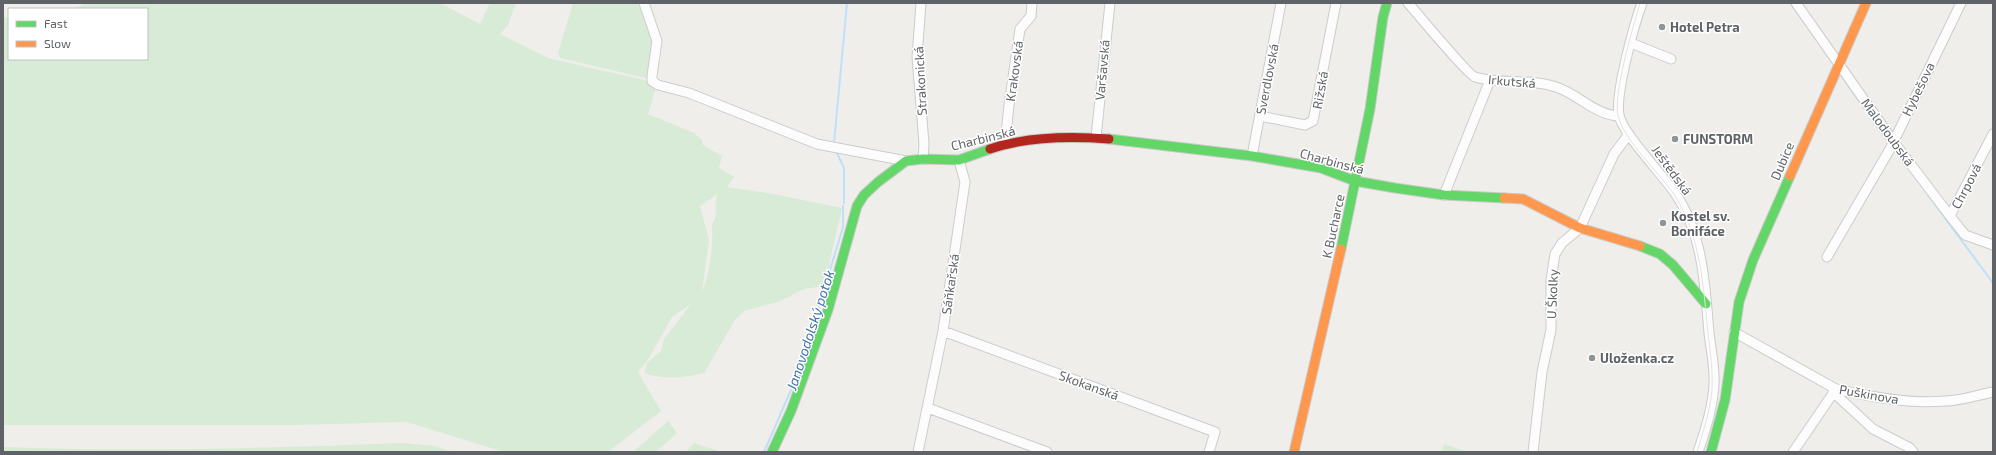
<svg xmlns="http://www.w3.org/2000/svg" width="1996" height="455" viewBox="0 0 1996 455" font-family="'Exo 2',sans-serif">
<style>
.green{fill:#d8ebd6;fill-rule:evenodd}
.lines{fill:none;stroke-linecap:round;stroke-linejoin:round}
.stream{stroke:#bfe0f9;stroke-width:2}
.street-casing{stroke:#cbcccc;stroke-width:11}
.fast-casing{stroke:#cacacb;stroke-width:11}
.slow-casing{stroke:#cacacb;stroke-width:11}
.jam-casing{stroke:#cacacb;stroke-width:11}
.street{stroke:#fdfcfc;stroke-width:9}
.fast{stroke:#63d668;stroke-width:9}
.slow{stroke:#ff974d;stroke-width:9}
.jam{stroke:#b3261e;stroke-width:9}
.tram{stroke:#e4e4e4;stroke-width:1}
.poi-dot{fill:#919496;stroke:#fff;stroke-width:1.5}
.labels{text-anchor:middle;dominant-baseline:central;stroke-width:3;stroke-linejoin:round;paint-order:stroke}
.poi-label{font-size:13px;font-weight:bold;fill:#5f6368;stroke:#fff;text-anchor:start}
.street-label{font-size:13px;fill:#5f6368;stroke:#fff}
.water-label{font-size:14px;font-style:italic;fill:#4174aa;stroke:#fff}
</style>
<rect width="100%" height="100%" fill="#efeeea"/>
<!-- green -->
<path class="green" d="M86,3h354l40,21 10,-21h26l-8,22 -8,9 48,24 100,23 8,7 -8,26 46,19 8,7 1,5 19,11 -3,12 15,9 -7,10 47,7 68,14 -12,52 -1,20 -4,6 -21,3 -24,12 -36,10 -9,9 -31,53c-20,5 -40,7 -60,0l3,-10 14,-12 3,-12 27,-35 -19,13 -24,43 -10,12 23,39 -53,41h-104l-97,-30 -113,3h-291v-408l6,1v41h138v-50h-73zM718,194c-6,10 2,19 -6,30 1,22 -1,46 -10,68l7,-52 -9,-34z
M573,3h64l7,14 9,29 -3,33 -90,-21 -2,-5z
M668,421l9,12 -21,19h-23z
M402,443l32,3 19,6h-450v-5c133,5 266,1 399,-4z
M694,443l28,9h-36z
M1444,444l23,8h-26z"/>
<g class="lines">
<!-- stream -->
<path class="stream" d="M1841,75l40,57
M834,143l13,-140
M836,151l8,17v35
M1928,195l65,88
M799,372l44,-145v-21
M764,452l33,-76"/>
<defs>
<path id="street" d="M644,3l13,38 -5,35v5l6,4 31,8 128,51 89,17
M921,3l-4,54 7,87 -1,15
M1408,3c9,10 60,72 67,74 26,8 55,1 81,10 22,7 39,28 63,29
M1642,3c-8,22 -27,91 -23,112 3,18 44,60 56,78 28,41 30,92 34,140 2,17 6,35 5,51 -1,23 -9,47 -16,68
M1796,3l97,138 57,75 15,19 28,10
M1631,43l40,16
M1260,116l45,9 8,-4 23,-118
M1096,137l14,-134
M1005,144l4,-39 11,-76 11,-13 1,-13
M1252,156l29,-153
M1444,195l46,-115
M1950,216l43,-82
M1827,257l63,-108 71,-146
M943,331l272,101 -6,20
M1734,332l102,57c35,8 73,15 109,12 16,0 32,-6 48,-9
M1833,392l40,37 37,19 3,4
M928,408l119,44
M918,452l25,-121 22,-149 -6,-22
M1533,452l9,-80 9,-42v-50l4,-26 7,-11 18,-15 34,-74 15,-20
M1793,452l43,-63"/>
<path id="fast" d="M1109,139l143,17 69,12 34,13 40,7 49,7 60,3
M1640,246l20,8 13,11 33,39
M1341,249l29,-140 13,-92 4,-14
M772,452l19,-41 37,-101 29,-104 7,-11 14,-13 28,-21 17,-2 36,1 31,-11
M1711,452l14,-52 14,-98 14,-42 37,-84"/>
<path id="slow" d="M1790,176l76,-173
M1504,198l19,1 57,29 60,18
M1294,452l47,-203"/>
<path id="jam" d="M990,149c38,-13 80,-13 119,-10"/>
</defs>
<!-- street casing -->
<use href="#street" class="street-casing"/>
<!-- fast casing -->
<use href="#fast" class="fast-casing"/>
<!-- slow casing -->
<use href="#slow" class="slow-casing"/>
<!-- jam casing -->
<use href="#jam" class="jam-casing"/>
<!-- street -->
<use href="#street" class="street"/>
<!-- fast -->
<use href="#fast" class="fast"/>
<!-- slow -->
<use href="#slow" class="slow"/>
<!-- jam -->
<use href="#jam" class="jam"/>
<!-- tram -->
<path class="tram" d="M1640,3c-7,24 -27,91 -22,112 5,25 42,58 57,81 26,42 28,89 33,137 2,19 5,38 4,57 -2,21 -9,42 -15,62"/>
</g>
<!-- markers -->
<g class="poi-dot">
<circle cx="1662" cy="27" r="4"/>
<circle cx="1675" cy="139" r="4"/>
<circle cx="1663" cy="223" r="4"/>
<circle cx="1592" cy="358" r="4"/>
</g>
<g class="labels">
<!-- poi labels -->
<g class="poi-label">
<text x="1670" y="27">Hotel Petra</text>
<text x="1683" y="139">FUNSTORM</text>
<text x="1671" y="216">Kostel sv.<tspan x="1671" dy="15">Bonifáce</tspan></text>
<text x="1600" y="358">Uloženka.cz</text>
</g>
<!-- street labels -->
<g class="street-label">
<text transform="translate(1102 70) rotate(-85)">Varšavská</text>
<text transform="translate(1014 71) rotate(-82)">Krakovská</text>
<text transform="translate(1267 79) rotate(-79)">Sverdlovská</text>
<text transform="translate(920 81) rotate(-93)">Strakonická</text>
<text transform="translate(1512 81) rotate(5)">Irkutská</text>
<text transform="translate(1918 89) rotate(-64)">Hybešova</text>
<text transform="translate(1320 90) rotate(-80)">Rižská</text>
<text transform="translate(1888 132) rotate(54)">Malodoubská</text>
<text transform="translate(983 138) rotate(-14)">Charbinská</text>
<text transform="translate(1332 161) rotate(15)">Charbinská</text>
<text transform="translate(1782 161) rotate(-67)">Dubice</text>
<text transform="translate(1672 170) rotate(54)">Ještědská</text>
<text transform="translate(1966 186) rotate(-62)">Chrpová</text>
<text transform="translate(1333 226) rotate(-78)">K Bucharce</text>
<text transform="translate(950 284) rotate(-82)">Sáňkařská</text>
<text transform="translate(1552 294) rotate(-88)">U Školky</text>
<text transform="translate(1089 385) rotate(20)">Skokanská</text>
<text transform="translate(1869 394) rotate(10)">Puškinova</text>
</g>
<!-- water labels -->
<g class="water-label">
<text transform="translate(810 330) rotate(-72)">Janovodolský potok</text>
</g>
</g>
<!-- border -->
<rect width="1996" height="455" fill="none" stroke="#5f6368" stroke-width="8"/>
<!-- legend -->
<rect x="8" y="8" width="140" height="52" fill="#ffffff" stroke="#bfc1c3"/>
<rect x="16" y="21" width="20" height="6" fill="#63d668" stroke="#bfc1c3"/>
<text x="44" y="28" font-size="12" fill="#5f6368">Fast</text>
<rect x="16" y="41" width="20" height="6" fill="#ff974d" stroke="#bfc1c3"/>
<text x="44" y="48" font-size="12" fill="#5f6368">Slow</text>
</svg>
